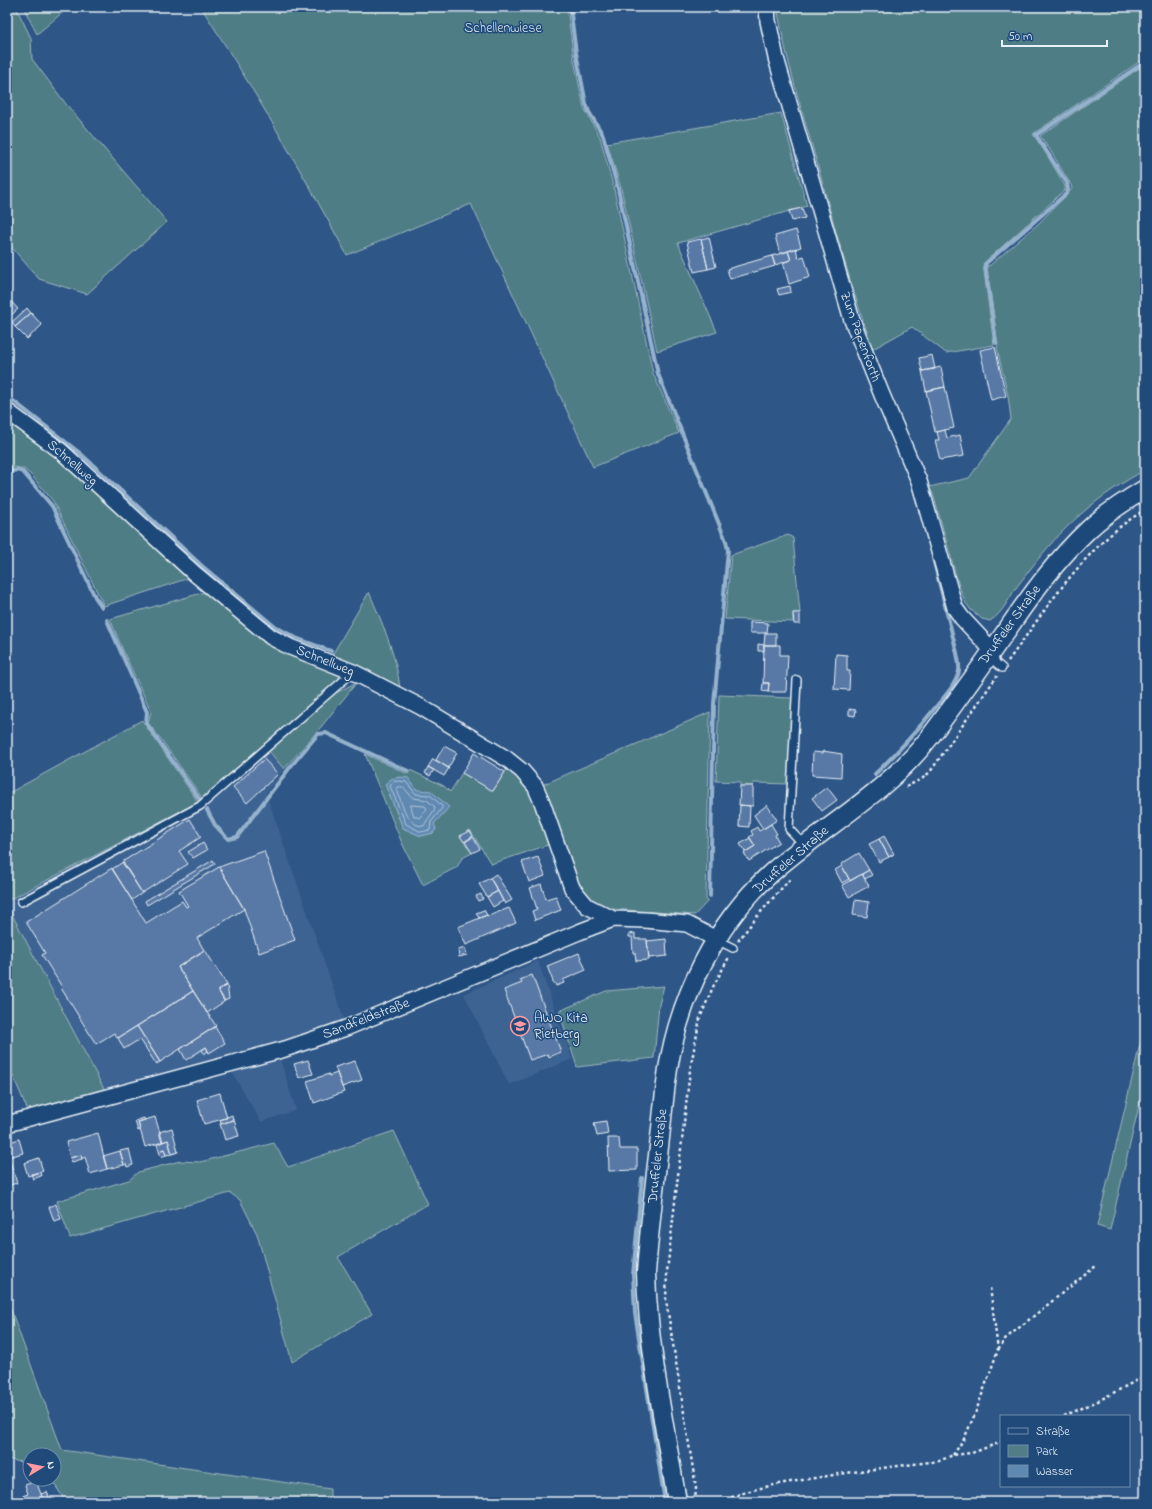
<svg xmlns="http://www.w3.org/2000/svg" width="1152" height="1509" viewBox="0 0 1152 1509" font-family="'Indie Flower',sans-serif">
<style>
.built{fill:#3e6392}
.green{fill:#507d86;stroke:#9cb7bf;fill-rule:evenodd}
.water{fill:#6089b1;stroke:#96b3cd}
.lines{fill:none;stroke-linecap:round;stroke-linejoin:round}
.shore{stroke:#b2c7dc;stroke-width:1}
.stream{stroke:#96b3cd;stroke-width:4}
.building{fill:#5979a6;stroke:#e8f1f8}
.service-casing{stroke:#e8f1f8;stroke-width:10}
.minor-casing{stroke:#e8f1f8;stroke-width:18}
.tertiary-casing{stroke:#e8f1f8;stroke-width:21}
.path{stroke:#e8f1f8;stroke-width:2.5;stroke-dasharray:3 3;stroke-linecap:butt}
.service{stroke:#1f4a7a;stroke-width:7}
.minor{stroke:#1f4a7a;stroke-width:15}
.tertiary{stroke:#1f4a7a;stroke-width:18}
.labels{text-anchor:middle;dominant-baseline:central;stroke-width:3;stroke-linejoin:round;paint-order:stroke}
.park-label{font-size:14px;fill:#d1e0e7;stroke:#1f4a7a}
.street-label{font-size:14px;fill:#e8f1f8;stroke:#1f4a7a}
.poi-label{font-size:14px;fill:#e8f1f8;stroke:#1f4a7a;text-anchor:start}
</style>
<rect width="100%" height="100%" fill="#2e5686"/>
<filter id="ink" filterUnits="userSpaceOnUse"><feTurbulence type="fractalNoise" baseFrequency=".025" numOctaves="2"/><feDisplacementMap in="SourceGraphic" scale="8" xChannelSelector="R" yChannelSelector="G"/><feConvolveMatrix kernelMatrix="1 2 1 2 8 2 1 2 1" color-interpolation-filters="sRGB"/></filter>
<g filter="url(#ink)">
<!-- built -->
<path class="built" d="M263,745l21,24 -18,24 78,226 -98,33 -142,37 -97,-184v-4l191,-99z
M538,961l34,98 -63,26 -45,-91z
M280,1059l16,51 -35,12 -29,-50z"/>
<!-- green -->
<path class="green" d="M7,7h9l15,31 1,21 34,45 101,118 -80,72 -48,-15 -32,-37z
M23,7h46l-32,27z
M201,7h366l7,53 10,48 16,29 14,52 39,184 26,60 -86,34 -122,-263 -124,51c-46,-85 -94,-167 -146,-248z
M777,7h368v51l-112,76 13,19 19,33v4l-82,74 11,81 -48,8 -34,-26 -39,22c-22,-61 -39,-124 -56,-186 -15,-52 -31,-103 -40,-156z
M1145,64v406c-39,21 -73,48 -101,82 -10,12 -19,24 -28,36 -8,12 -14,26 -26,33l-8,-2 -11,-9 -6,-8 -6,-16 -26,-92 -4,-7 40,-9 42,-59 -3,-23 -11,-48 1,-3 -12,-81 3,2 50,-43 33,-34 -1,-4 -21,-35 -10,-14z
M781,113l26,93 -129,37 39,89 -60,19 -36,-163 -14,-45z
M7,419l58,46 124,113 -85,28 -51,-105 -21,-25 -8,-7 -9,-2 -8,2z
M788,535l5,3 7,75h-7v9l-68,-3 6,-64z
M205,592l134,82v5l-137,119 -41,-59 -13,-16 3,-12 -26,-56 -15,-36z
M369,592c13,30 27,62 31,96l-36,-20 -32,-13z
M357,682l-36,45 -37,42 -15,-18 65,-57z
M719,695l73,3 -3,86 -35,-1 -1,3h-13v-4l-24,-1z
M710,712l-4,187 2,2 -13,14 -84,-6 -22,-11 -10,-12 -37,-101z
M142,720l56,82 -191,99v-107z
M365,754l43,20 2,-4 34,16 6,6 12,-19 31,18 14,-22c7,6 14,12 20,20 10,14 15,39 21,56l-57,19 -21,-34 -10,6 12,17 -10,5 -5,9 -34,18 -21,-42zM408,778l9,12 19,39 -3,4 -12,3 -18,-8 -18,-44z
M7,905l97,184 -76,22 -21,-49z
M664,986l-5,19 -5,53 -77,9 -18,-56 47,-20z
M1145,1023v57l-35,150 -13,-4z
M394,1131l34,73 -90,53 34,57 -80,48 -35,-128 -17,-34 -10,-7 -160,45 -13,-37 72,-21 9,-8 42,-11 20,1 74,-19 14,24z
M7,1299l55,151 268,39v13h-264l-15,-23h3v-24h-24v9l-23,-5z"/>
<!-- water -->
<path class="water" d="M399,777l9,1 9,12 14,1 18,16 -15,17 2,5 -3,4 -12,3 -18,-8 -18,-44 6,-5z"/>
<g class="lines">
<!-- shore -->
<path class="shore" d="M399,781l7,1 10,12 14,1 12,11v2l-11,14 -1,8 -9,2 -15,-8 -16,-38 3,-4z
M398,787h5l10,11 14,2 8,7c-1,6 -8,12 -11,19 -17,1 -23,-24 -27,-37z
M411,805l14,1 2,3 -8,9 -5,-2z"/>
<!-- stream -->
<path class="stream" d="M570,7l6,46 10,51 3,8 14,23 15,54 40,185 68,167 2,9 -14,154 -4,192
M761,21l4,21
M996,343l-11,-79 82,-71 1,-4 -1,-6 -31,-48 109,-73
M7,396l74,58 121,112 72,60 22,12 35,13
M7,472l10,-2 6,2 29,34 43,91 7,10
M107,620l40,92 -1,11 54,77
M875,774c22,-21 41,-42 60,-66 9,-11 21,-23 24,-37 1,-6 -1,-12 -2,-18l-24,-95
M207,810l8,15 13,14 9,-2 54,-71 27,-32 8,-1 82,38
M642,1178l-9,97 2,38 30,189"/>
</g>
<!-- building -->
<path class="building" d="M802,208l3,10 -13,3 -3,-10z
M796,230l5,17 -21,7 -5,-18z
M709,237l7,30 -8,2 -7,-30z
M701,239l7,30 -14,3 -7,-30z
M796,248l2,10 6,-2 6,21 -21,7 -6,-22 8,-2 -3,-9z
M788,251l3,9 -16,5 -3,-9z
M772,256l3,10 -45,13 -3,-10z
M790,286l1,6 -12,3 -2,-6z
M7,297l11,12 -11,10z
M27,308l4,5 -16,14 -3,-5z
M31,313l11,12 -15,14 -12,-12z
M995,347l11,49 -15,4 -11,-50z
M932,355l3,14 -13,2 -3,-13z
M941,367l4,20 -19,4 -4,-20z
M945,387l9,41 -19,4 -9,-41z
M945,430l2,8 13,-3 4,21 -24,4 -5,-20h4l-2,-8z
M793,613h7v11h-6z
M750,622l18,1 -1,10h-17z
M765,633h11v12h-12z
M758,644l6,1v6h-6z
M764,645h16v10h8l-2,37h-18l1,-9h-6z
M836,654l11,1v16h3l-1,19 -15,-1z
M763,683h6l-1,9 -6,-1z
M849,709l7,1 -1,6 -6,-1z
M444,746l13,7 -9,15 -12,-8z
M823,751l19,3 -1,23 -29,-2 1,-23 10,1z
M474,753l31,19 -12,19 -31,-18z
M264,759l14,15 -31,29 -14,-16z
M433,759l16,9 -5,8 -16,-9z
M428,767l6,3 -4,6 -5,-3z
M740,786h13v20l-14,-1z
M827,787l10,13 -15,11 -10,-13z
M740,805l10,1 -1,21 -10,-1z
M767,805l10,15 -14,9 -9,-14z
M190,819l11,18 -22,14 9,13 -46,29 -20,-31z
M771,824l6,10 -2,1 4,7 -30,19 -5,-8 11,-7 -6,-9 4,-2 -2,-4 6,-4 2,4z
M470,831l3,5 -9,6 -4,-6z
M884,836l10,18 -5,3 -10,-18z
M473,837l7,12 -8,4 -7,-11z
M750,838l5,8 -10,6 -5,-8z
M879,839l10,18 -10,5 -10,-18z
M203,843l4,7 -14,8 -5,-6z
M264,851l31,89 -36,13 -15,-44 -25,-42z
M859,853l10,17 -19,11 -9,-17z
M538,857l7,19 -16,6 -7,-20z
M213,860l2,4 -68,41 -2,-4z
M123,862l19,31 -10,7 -20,-31z
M842,866l7,13 -7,4 -7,-13z
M219,867l25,42 -47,29 7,12 -26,17 15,24 -75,47 -4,-5 -18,11 -35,-56 1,-1 -20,-32 3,-2 -19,-31 86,-54 34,55 36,-22 4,6 2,-1 -9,-15z
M869,870l3,5 -7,4 -3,-5z
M496,874l16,26 -7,4 -15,-26z
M862,874l7,12 -20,11 -7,-12z
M490,878l8,13 -11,6 -8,-13z
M541,884l5,15 10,-3 5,14 -26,10 -3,-9 5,-2 -7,-21z
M498,891l5,10 -10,6 -6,-10z
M481,894l2,5 -5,2 -2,-5z
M855,900l14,2 -2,15 -14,-2z
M509,908l7,15 -50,22 -8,-18 29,-12 1,1z
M484,910l3,5 -8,3 -3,-5z
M635,933v6h12l2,21 -13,1 -1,-8h-2l-1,-16h-3v-3z
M666,939l1,17 -18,2 -2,-17z
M465,948l2,7 -8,2 -1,-7z
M205,950l22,35 -9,5 7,11 -18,12 -29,-46z
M579,953l7,17 -23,10 1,3 -8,3 -1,-3 -1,1 -7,-18z
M532,975l29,77 -12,5 -1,-3 -18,6 -26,-70 18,-7 -2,-3z
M227,985l2,14 -5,2 -6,-11z
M193,991l23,35 -56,36 -23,-36z
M137,1026l23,36 -4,2 -16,-25 -16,10 -6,-11z
M215,1027l10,16 -16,10 -3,-6 -20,13 -6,-11z
M206,1047l2,4 -4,3 -2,-4z
M308,1060l5,14 -14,4 -5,-14z
M355,1061l7,19 -20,7 -7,-20z
M337,1073l7,19 -30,11 -7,-22 22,-7v2z
M220,1093l7,25 -23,6 -7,-24z
M232,1115l1,5 -12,4 -1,-4z
M155,1117l8,25 -18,5 -7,-25z
M144,1118l1,2 -7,2 2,8 -2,1 -3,-10z
M234,1120l5,16 -14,4 -5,-16z
M606,1121l2,13 -11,2 -3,-13z
M172,1128l6,24 -6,2 -4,-14 -6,2 -3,-10z
M98,1133l9,36 -17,5 -5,-17 -3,2 -1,-4 -11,3 -4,-16z
M608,1138h11l1,11h17v21l-28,1z
M19,1139l4,14 -14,4 -2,-14z
M168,1140l4,14 -6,1 -2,-6 -5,2 -2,-7z
M129,1149l4,16 -6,2 -1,-3 -2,1 -4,-14z
M164,1149l2,6 -5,2 -2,-6z
M7,1151l4,13 -4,2z
M120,1151l4,14 -17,4 -4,-13z
M81,1155l1,4 -10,3 -2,-4z
M39,1158l4,13 -15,5 -4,-13z
M11,1164l6,19 -10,3v-20z
M40,1172l1,4 -8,3 -2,-5z
M56,1204l5,15 -7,2 -5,-14z
M36,1481l8,21h-27l-1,-4 12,-4 -3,-9z
M47,1492l4,10h-7l-3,-8z"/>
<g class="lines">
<defs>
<path id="service" d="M993,654l3,9 6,5
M797,680l-8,149 15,16
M21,902l179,-96 153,-134
M717,940l16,8"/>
<path id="minor" d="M767,7l1,14 8,37 76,262 30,75 37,86 36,127 7,10 30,32
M7,411l54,40 133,122 77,64 19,10 63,25 68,35 86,52 15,12 13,15 7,16 30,86 15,18 26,13
M7,1124l278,-75 61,-21 233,-96 34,-13 32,1 42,4 29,15"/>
<path id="tertiary" d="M677,1502c-12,-76 -29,-152 -31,-229 3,-42 8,-84 13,-126 3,-26 5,-52 9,-78 12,-73 47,-144 102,-195 51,-46 117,-81 159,-136 28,-37 54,-74 80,-111 24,-35 49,-69 80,-98 17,-16 36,-28 56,-40"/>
</defs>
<!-- service casing -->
<use href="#service" class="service-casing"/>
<!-- minor casing -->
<use href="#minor" class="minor-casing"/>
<!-- tertiary casing -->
<use href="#tertiary" class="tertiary-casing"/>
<!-- path -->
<path class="path" d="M1008,661c39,-53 79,-118 137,-151
M906,787l17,-9 7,-6 67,-96
M738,941l21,-27 31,-35
M998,1350l7,-11 91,-73
M1064,1416l34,-15 47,-25
M953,1455l11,-16 11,-25 23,-64 -8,-63
M695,1502l1,-14 -30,-188 1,-28 23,-202 10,-52 13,-31 16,-30
M720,1502c31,-14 62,-19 95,-24 41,-7 82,-12 124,-17l14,-6 19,-2 29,-11"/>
<!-- service -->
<use href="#service" class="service"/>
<!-- minor -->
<use href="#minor" class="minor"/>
<!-- tertiary -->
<use href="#tertiary" class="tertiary"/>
</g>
</g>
<!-- icons -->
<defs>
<symbol id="school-ring" viewBox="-11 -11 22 22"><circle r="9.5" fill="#1f4a7a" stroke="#ff9aa2" stroke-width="1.5"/><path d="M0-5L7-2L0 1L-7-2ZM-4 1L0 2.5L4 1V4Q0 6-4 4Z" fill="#ff9aa2"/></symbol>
</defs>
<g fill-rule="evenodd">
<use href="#school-ring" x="509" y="1015" width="22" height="22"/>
</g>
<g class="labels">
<!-- park labels -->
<g class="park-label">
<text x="503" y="28">Schellenwiese</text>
</g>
<!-- street labels -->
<g class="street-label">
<text transform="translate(860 337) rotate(70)">Zum Papenforth</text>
<text transform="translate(72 463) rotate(41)">Schnellweg</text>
<text transform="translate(1010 625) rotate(-54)">Druffeler Straße</text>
<text transform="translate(325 661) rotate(22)">Schnellweg</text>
<text transform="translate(791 860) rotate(-41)">Druffeler Straße</text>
<text transform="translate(366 1019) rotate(-21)">Sandfeldstraße</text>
<text transform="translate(658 1156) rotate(-84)">Druffeler Straße</text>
</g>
<!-- poi labels -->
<g class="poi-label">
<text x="534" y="1018">AWO Kita<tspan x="534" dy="16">Rietberg</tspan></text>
</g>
</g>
<!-- margin -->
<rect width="1152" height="1509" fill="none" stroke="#1f4a7a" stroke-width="24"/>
<rect x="12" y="12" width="1128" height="1485" fill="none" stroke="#e8f1f8" stroke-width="1.5" filter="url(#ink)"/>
<!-- legend -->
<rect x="1000" y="1415" width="130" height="72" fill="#1f4a7a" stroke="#6f8dac"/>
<rect x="1008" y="1428" width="20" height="6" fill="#1f4a7a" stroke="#6f8dac"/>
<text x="1036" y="1435" font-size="12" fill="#e8f1f8">Straße</text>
<rect x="1008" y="1445" width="20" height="12" fill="#507d86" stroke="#6f8dac"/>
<text x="1036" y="1455" font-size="12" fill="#e8f1f8">Park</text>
<rect x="1008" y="1465" width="20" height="12" fill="#6089b1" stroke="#6f8dac"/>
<text x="1036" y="1475" font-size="12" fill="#e8f1f8">Wasser</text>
<!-- north arrow -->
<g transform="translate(42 1467) rotate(80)"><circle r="19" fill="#1f4a7a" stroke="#6f8dac"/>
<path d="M0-3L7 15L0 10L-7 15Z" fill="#ff9aa2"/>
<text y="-6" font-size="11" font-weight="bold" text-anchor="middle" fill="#e8f1f8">N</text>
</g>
<!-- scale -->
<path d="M1002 40v6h105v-6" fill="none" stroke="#e8f1f8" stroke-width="2"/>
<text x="1008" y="40" font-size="12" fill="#e8f1f8" stroke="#1f4a7a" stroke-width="3" paint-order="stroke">50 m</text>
</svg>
